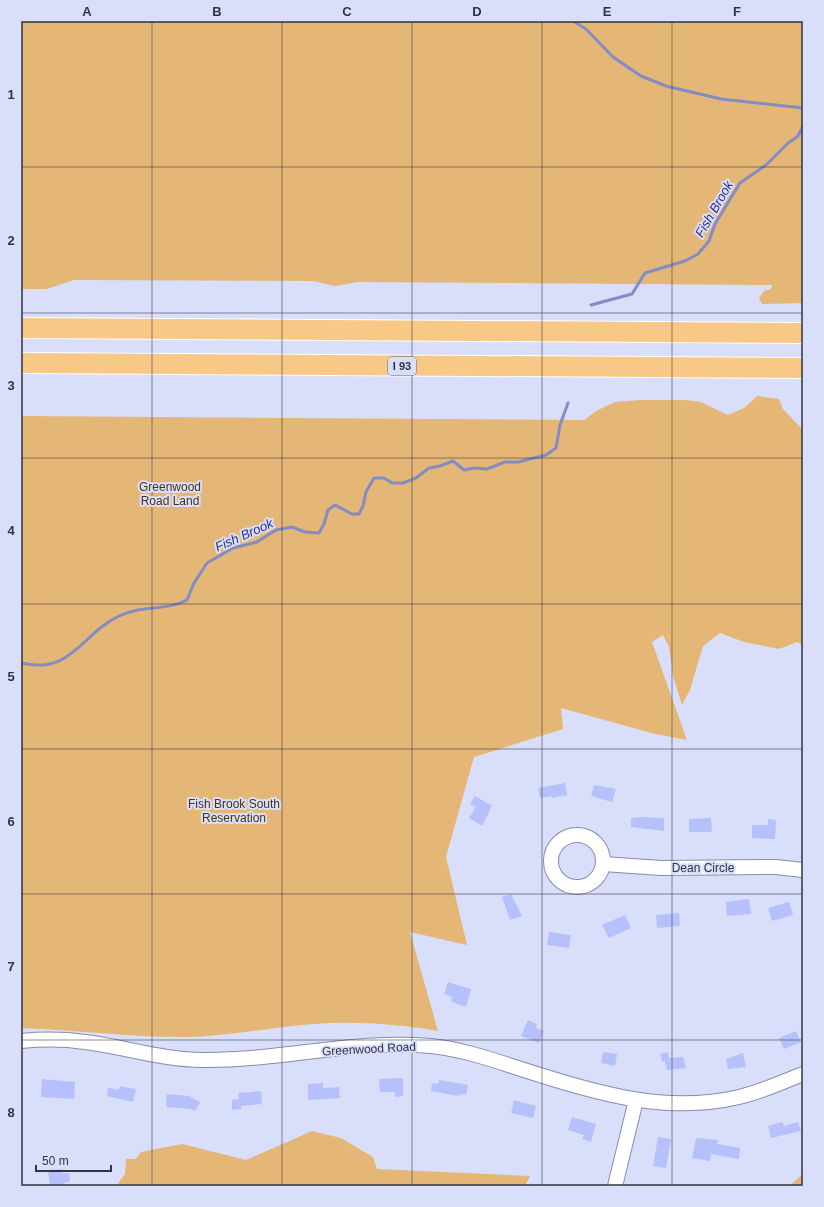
<svg xmlns="http://www.w3.org/2000/svg" width="824" height="1207" viewBox="0 0 824 1207" font-family="Arial,sans-serif">
<style>
.green{fill:#e4b776}
.lines{fill:none;stroke-linecap:round;stroke-linejoin:round}
.stream{stroke:#838cc4;stroke-width:3}
.building{fill:#b6c0fb}
.minor-casing{stroke:#868cad;stroke-width:16}
.highway-casing{stroke:#fff;stroke-width:22}
.minor{stroke:#fff;stroke-width:14}
.highway{stroke:#f8c986;stroke-width:20}
.grid{fill:none;stroke:#303340;stroke-width:1;stroke-opacity:0.55}
.labels{text-anchor:middle;dominant-baseline:central;stroke-width:4;stroke-linejoin:round;paint-order:stroke}
.shield{fill:#d9defb;stroke:#636678;stroke-width:1}
.shield-label{font-size:11px;font-weight:bold;fill:#303340}
.park-label{font-size:12px;fill:#483415;stroke:#d9defb}
.street-label{font-size:12px;fill:#303340;stroke:#d9defb}
.water-label{font-size:13px;font-style:italic;fill:#303083;stroke:#d9defb}
.neatline{fill:none;stroke:#303340;stroke-width:1.5}
.grid-label{font-size:13px;text-anchor:middle;font-weight:bold;fill:#303340}
</style>
<rect width="100%" height="100%" fill="#d9defb"/>
<!-- green -->
<path class="green" d="M21,21h782v282l-41,1 -3,-6 5,-7 7,-2 1,-4 -414,-3 -23,4 -22,-5 -239,-1 -27,9h-26z
M757,396l22,3 4,10 20,21v215l-6,-3 -18,7 -35,-7 -24,-9 -17,13 -13,44 -8,15 -9,-29 -4,-29 -6,-12 -11,7 35,98 -32,-6 -94,-26 2,21 -89,28 -28,100 21,88 -57,-13 28,99c-41,-7 -83,-10 -124,-7 -40,3 -80,11 -120,13 -58,1 -116,-7 -173,-9v-612l563,4 12,-9 19,-9 25,-2h46l15,2 27,13 16,-7z
M312,1131l29,7 32,19 4,12 153,7 -5,10h-409l9,-12 1,-15h10l5,-7 41,-8 64,16z
M803,1174v12h-14z"/>
<g class="lines">
<!-- stream -->
<path class="stream" d="M573,21l13,8 27,28 28,19 25,10 55,13 82,9
M591,305l41,-11 13,-21 40,-12 13,-7 11,-13 6,-17 25,-41 26,-18 21,-21 11,-8 5,-10
M21,663c51,12 60,-29 98,-47 22,-11 47,-5 68,-16l7,-17 13,-20 26,-15 24,-6 19,-12 16,-3 13,5 14,1 5,-9 4,-14 7,-5 17,9h7l4,-8 3,-14 8,-14h10l8,5h11l13,-5 13,-10 11,-2 13,-5 11,9 10,-2 13,1 18,-7h13l28,-7 10,-7 4,-23 8,-22"/>
</g>
<!-- building -->
<path class="building" d="M565,783l2,12 -15,3 -1,-2 -11,2 -2,-10z
M594,785l22,4 -4,13 -21,-6z
M475,796l17,10 -10,20 -13,-8 7,-11 -6,-3z
M641,817l23,1v13l-33,-4v-9z
M711,818l1,14h-23v-13z
M768,819l8,1 -1,19 -23,-1v-13h16z
M511,894l11,22 -12,4 -8,-23z
M749,899l2,15 -24,2 -1,-14z
M789,902l4,13 -21,6 -4,-13z
M679,913l1,13 -23,2 -1,-13z
M625,915l6,13 -22,10 -7,-13z
M549,932l22,3 -2,13 -22,-3z
M448,982l23,7 -5,18 -14,-5 -1,-6 -7,-2z
M528,1020l9,4 -1,4 8,3 -5,12 -18,-7z
M796,1031l5,11 -17,7 -5,-11z
M603,1052l14,2 -2,12 -14,-3z
M668,1052l1,6 14,-1 3,11 -19,2 -2,-9 -3,1 -2,-8z
M743,1053l3,14 -18,2 -2,-10z
M403,1078v18l-8,1v-5h-15l-1,-13z
M42,1079l33,3 -1,17 -33,-2z
M439,1080l29,5 -2,10 -6,-1 -1,2 -28,-5 1,-8 6,1z
M323,1083v5l16,-1 1,11 -32,2v-16z
M120,1086l16,3 -3,13 -26,-6 1,-8 11,2z
M261,1091l1,13 -21,2v3l-9,1v-10l7,-1 -1,-6z
M167,1094l22,2 11,6 -5,9 -4,-2 -25,-2z
M514,1100l22,6 -3,12 -22,-5z
M572,1117l24,7 -5,18 -9,-3 2,-4 -16,-5z
M782,1122l2,4 14,-4 3,9 -30,7 -3,-12z
M658,1137l13,2 -5,29 -13,-2z
M696,1138l22,2 -1,4 23,4 -1,11 -28,-5 -1,7 -18,-3z
M62,1169v4h7l1,9 -7,1v3h-13l-2,-16z"/>
<g class="lines">
<defs>
<path id="minor" d="M551 861a26 26 0 1 1 52 0a26 26 0 1 1-52 0Z
M603,864l58,4 115,-1 27,3
M21,1041c21,-2 43,-2 64,1 40,5 78,18 118,18 76,1 153,-21 228,-14 39,4 75,19 112,30 64,20 128,37 196,21 22,-5 43,-15 64,-23
M615,1186l21,-86"/>
<path id="highway" d="M21,328l782,5
M21,363l782,5"/>
</defs>
<!-- minor casing -->
<use href="#minor" class="minor-casing"/>
<!-- highway casing -->
<use href="#highway" class="highway-casing"/>
<!-- minor -->
<use href="#minor" class="minor"/>
<!-- highway -->
<use href="#highway" class="highway"/>
</g>
<!-- grid -->
<path class="grid" d="M152,21v1165M282,21v1165M412,21v1165M542,21v1165M672,21v1165M21,167h782M21,313h782M21,458h782M21,604h782M21,749h782M21,894h782M21,1040h782"/>
<g class="labels">
<!-- shield labels -->
<rect class="shield" x="388" y="357" width="28" height="18" rx="3"/>
<g class="shield-label">
<text x="402" y="366">I 93</text>
</g>
<!-- park labels -->
<g class="park-label">
<text x="170" y="487">Greenwood<tspan x="170" dy="14">Road Land</tspan></text>
<text x="234" y="804">Fish Brook South<tspan x="234" dy="14">Reservation</tspan></text>
</g>
<!-- street labels -->
<g class="street-label">
<text x="703" y="868">Dean Circle</text>
<text transform="translate(369 1049) rotate(-3)">Greenwood Road</text>
</g>
<!-- water labels -->
<g class="water-label">
<text transform="translate(714 209) rotate(-60)">Fish Brook</text>
<text transform="translate(244 535) rotate(-24)">Fish Brook</text>
</g>
</g>
<!-- border -->
<rect width="824" height="1207" fill="none" stroke="#d9defb" stroke-width="44"/>
<!-- scale -->
<path d="M36 1165v6h75v-6" fill="none" stroke="#303340" stroke-width="2"/>
<text x="42" y="1165" font-size="12" fill="#303340" stroke="#d9defb" stroke-width="3" paint-order="stroke">50 m</text>
<rect x="22" y="22" width="780" height="1163" class="neatline"/>
<g class="grid-label">
<text x="87" y="16">A</text>
<text x="217" y="16">B</text>
<text x="347" y="16">C</text>
<text x="477" y="16">D</text>
<text x="607" y="16">E</text>
<text x="737" y="16">F</text>
<text x="11" y="99">1</text>
<text x="11" y="245">2</text>
<text x="11" y="390">3</text>
<text x="11" y="535">4</text>
<text x="11" y="681">5</text>
<text x="11" y="826">6</text>
<text x="11" y="971">7</text>
<text x="11" y="1117">8</text>
</g>
</svg>
